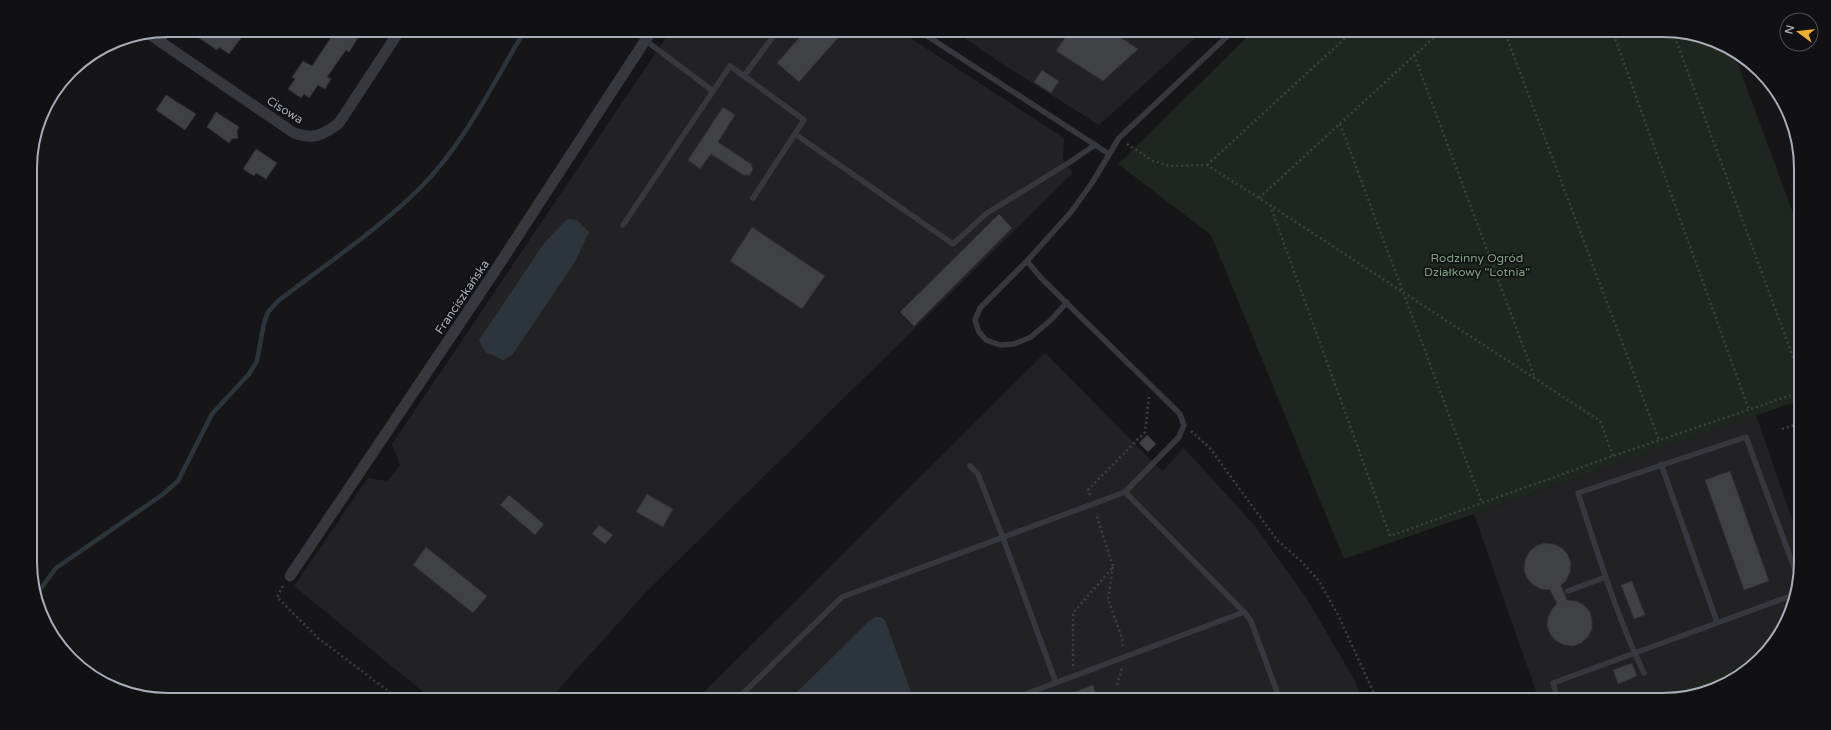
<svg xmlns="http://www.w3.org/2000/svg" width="1831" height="730" viewBox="0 0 1831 730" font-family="'Varela Round',sans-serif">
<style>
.built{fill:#222225}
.green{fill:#1e261f}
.water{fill:#2c353c}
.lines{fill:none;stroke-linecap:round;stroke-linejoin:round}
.stream{stroke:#2c353c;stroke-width:4.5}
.building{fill:#404145;stroke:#303034}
.path{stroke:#3d3f44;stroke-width:2.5;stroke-dasharray:2 3;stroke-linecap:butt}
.lane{stroke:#37383d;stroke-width:5.5}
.street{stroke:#37383d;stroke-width:11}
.labels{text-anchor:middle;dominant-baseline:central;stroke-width:3.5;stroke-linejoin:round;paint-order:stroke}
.street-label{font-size:12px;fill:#a8adb8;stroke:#111113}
.park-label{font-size:12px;fill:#7fa381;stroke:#111113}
.rim{fill:none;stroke:#a8adb8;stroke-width:2}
</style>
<rect width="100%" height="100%" fill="#161618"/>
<!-- built -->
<path class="built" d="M671,30h227l166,108 -1,20 10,15 -425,417 -99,110h-116l-139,-114 74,-108 20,3 12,-16 -8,-21z
M953,30h251l-105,95 -98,-62z
M1045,353l117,118 22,-23 71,78 52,73 47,80 9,21h-667z
M1756,415l42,122 3,-1v26l-7,44 -21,40 -16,15 -108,39h-110l-65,-186z"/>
<!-- green -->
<path class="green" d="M1254,30h409l44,7 28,19 65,176 1,168 -457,159 -133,-324 -93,-71z
M1757,661c-29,29 -69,39 -108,39z"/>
<!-- water -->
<path class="water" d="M567,219l10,1 12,12 -14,30 -63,93 -9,5 -18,-8 -6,-12 65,-97z
M876,617h5l4,3 29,80h-125l81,-80z"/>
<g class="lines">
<!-- stream -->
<path class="stream" d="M36,595l20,-27 106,-73 16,-14 34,-67 37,-40 8,-13 7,-38 4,-11 10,-11c48,-37 100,-71 143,-114 44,-44 72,-104 104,-157"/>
</g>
<!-- building -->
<path class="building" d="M205,30h27l10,7 -13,17 -10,-7 -2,3 -18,-12z
M336,30h27l-14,22 -3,-2 -19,27 4,2 -6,10 -7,-4 -9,13 -5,-4 -3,4 -13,-9 7,-10 -3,-2 11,-16 9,5z
M806,30h39l-46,52 -22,-19z
M1070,30h39l29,19 -35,32 -47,-30z
M1042,70l17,11 -8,12 -17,-11z
M166,95l30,19 -11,16 -29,-20z
M723,107l12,8 -17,27 33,22 2,5 -3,6h-7l-32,-21 -11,15 -12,-9z
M216,112l23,15 -2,4 1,7 -6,1 -3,4 -22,-16z
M256,149l21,14 -11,16 -10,-6 -2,3 -11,-7z
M999,214l13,14 -98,98 -14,-14z
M752,227l73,49 -23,33 -72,-48z
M1147,435l9,9 -8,8 -9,-9z
M1730,471l39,110 -25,9 -39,-110z
M647,494l26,15 -10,18 -27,-15z
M509,495l35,29 -9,11 -35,-30z
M599,525l14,10 -8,9 -13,-10z
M1544,543l10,1 8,4 6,7 3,8 -1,9 -4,9 -5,4 6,15 9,1 8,4 6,7 2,8v9l-4,8 -7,6 -8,3 -9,-1 -8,-4 -6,-7 -3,-8 1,-9 4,-8 5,-5 -7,-14 -9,-1 -8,-4 -6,-7 -3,-8 1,-10 4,-8 7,-6z
M426,547l61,49 -14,17 -60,-48z
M1632,581l13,34 -11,4 -13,-34z
M1632,663l5,13 -19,8 -5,-14z
M1093,685l5,15h-41l-1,-1z"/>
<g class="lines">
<!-- path -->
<path class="path" d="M1504,30l155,410
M1612,30l137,380
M1673,32l127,344
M1414,55l121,323
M1789,113l3,8
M1340,124l142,379
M1127,144l26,17 17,5 37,-1 52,33 341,223 13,35
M1207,165l147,-135
M1259,198l183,-168
M1270,205l120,331 223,-80 187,-64
M1782,429l19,-6
M1191,431l18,16 68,93 25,22 17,19 19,34 39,85
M1090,495l-2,-5 57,-58 4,-35
M1113,567l-5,32 14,39 1,9
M283,586l-6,11 41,41 82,62
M1073,666v-53l40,-46 -17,-54
M1117,685l5,-17"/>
<!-- lane -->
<path class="lane" d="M918,30l191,124
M645,40l68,51
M744,76l60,44 -51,78
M795,134l158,110 34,-31 80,-49 28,-19
M623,225l107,-159 14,10 34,-46
M1067,302l-15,17 -21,18 -17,7 -14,1 -14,-5 -7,-8 -4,-12 5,-12 47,-47 44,-49 21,-29 27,-45 115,-108
M1661,464l56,158
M970,466l8,8 25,64 53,145
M1125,492l119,120 7,9 29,79
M1568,591l38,-14
M1644,673c-28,-58 -46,-120 -66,-180l168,-56 52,141
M736,700l106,-103 283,-105 54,-55 5,-12 -4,-11 -139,-136 -14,-17
M1010,700l234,-88
M1558,700l-5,-17 243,-89"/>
<!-- street -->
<path class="street" d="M149,34l145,99c20,7 29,2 45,-10l61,-93
M159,41l7,-11
M290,576l201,-299 161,-247"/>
</g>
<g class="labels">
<!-- street labels -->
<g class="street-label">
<text transform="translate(285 110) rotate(32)">Cisowa</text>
<text transform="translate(462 297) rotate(-56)">Franciszkańska</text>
</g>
<!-- park labels -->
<g class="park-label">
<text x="1477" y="258">Rodzinny Ogród<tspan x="1477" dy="14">Działkowy "Lotnia"</tspan></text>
</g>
</g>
<!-- crop -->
<path d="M0 0H1831V730H0ZM168 37H1663A131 131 0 0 1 1794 168V562A131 131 0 0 1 1663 693H168A131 131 0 0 1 37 562V168A131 131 0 0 1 168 37Z" fill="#111113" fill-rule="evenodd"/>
<path class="rim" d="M168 37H1663A131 131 0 0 1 1794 168V562A131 131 0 0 1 1663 693H168A131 131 0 0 1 37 562V168A131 131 0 0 1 168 37Z"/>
<!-- north arrow -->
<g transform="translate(1799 32) rotate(285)"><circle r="19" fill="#111113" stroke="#4d4f55"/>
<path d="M0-3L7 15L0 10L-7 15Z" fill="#f2b134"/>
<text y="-6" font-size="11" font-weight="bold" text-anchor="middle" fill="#a8adb8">N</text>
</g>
</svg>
